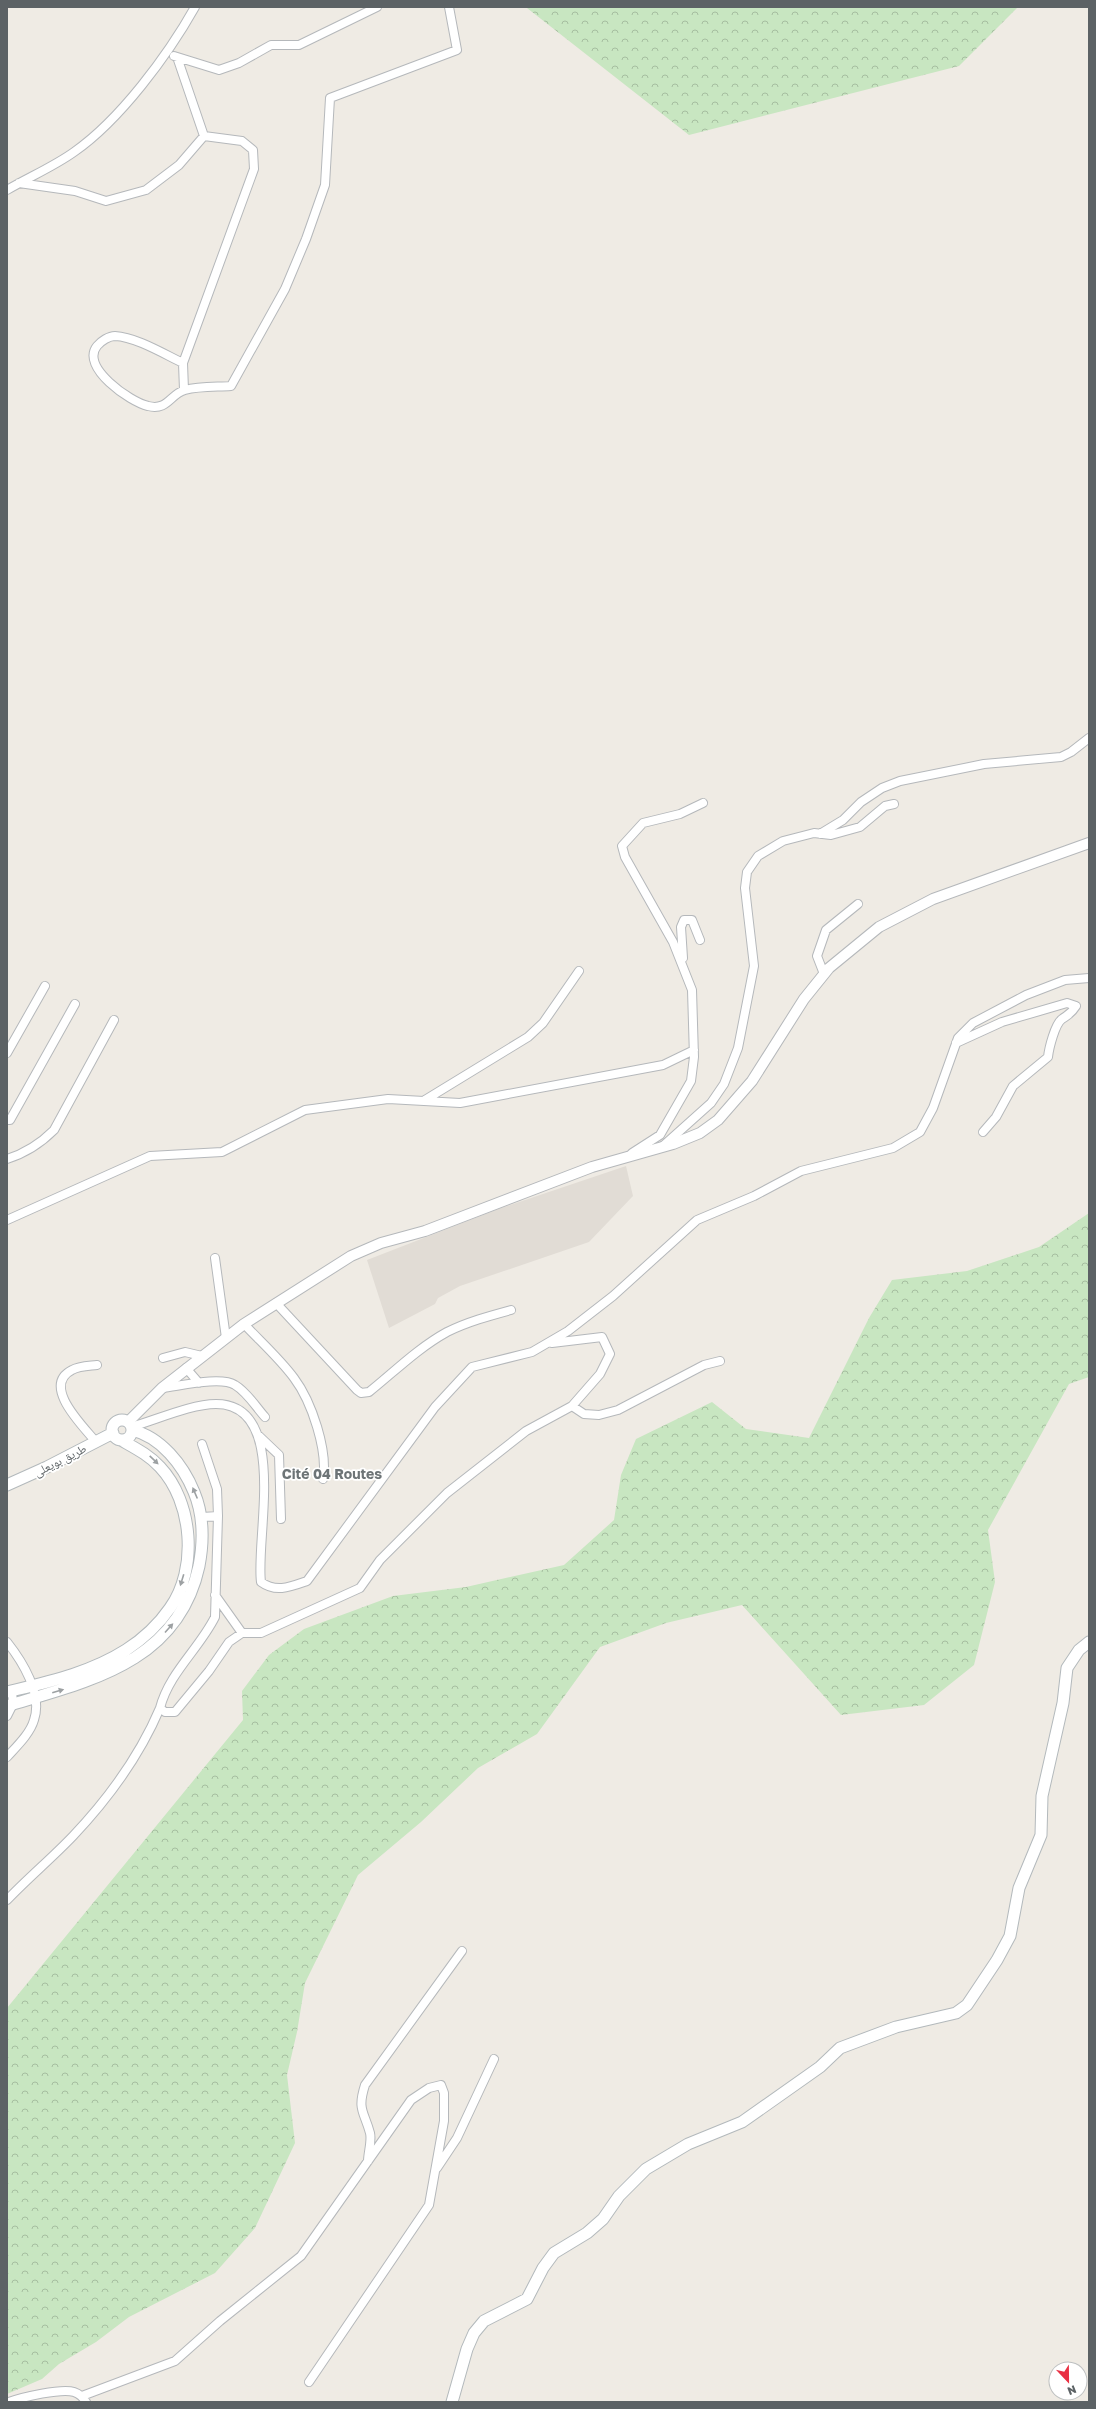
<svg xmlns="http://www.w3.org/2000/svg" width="1096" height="2409" viewBox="0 0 1096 2409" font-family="'Golos Text','Noto Naskh Arabic',sans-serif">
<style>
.education{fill:#e1dcd5}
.forest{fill:url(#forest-crowns)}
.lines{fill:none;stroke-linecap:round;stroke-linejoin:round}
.minor-casing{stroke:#b5b8bb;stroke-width:10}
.tertiary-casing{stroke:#b5b8bb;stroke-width:12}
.secondary-casing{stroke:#b3b9bc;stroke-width:13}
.minor{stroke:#fff;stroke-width:8}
.tertiary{stroke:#fff;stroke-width:10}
.secondary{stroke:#fff;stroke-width:11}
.oneway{fill:#9da1a3}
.labels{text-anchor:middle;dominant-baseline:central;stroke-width:3.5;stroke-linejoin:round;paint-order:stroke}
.street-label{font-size:12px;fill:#5c6265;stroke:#fff}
.quarter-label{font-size:14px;font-weight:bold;fill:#6d7477;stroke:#fff}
</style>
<defs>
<pattern id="forest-crowns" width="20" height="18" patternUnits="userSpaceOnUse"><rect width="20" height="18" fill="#c8e6c1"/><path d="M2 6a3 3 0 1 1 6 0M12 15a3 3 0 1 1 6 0" fill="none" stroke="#a6bea0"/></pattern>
</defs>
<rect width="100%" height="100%" fill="#efebe4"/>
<!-- education -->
<path class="education" d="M626,1166l7,30 -44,46 -129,44 -22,12 -3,6 -46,24 -22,-68 134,-52z"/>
<!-- forest -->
<path class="forest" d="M1018,7l-59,59 -270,69 -162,-127z
M1089,1213v164l-20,7 -81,146 7,52 -21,83 -50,40 -83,10 -99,-110 -76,18 -66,24 -63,87 -59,34 -57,54 -63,53 -53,108 -8,49 -10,43 8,68 -40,85 -40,45 -86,44 -33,25 -37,22 -17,15 -35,15v-386l236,-288 -1,-29 27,-36 35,-26 89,-33 73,-9 98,-22 50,-45 7,-45 15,-36 76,-37 34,27 63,9 60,-120 23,-38 75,-9 72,-24z"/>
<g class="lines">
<defs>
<path id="minor" d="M174,56l45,14 20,-7 32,-18h28l78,-38
M177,57l27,79 38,5 11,9 1,19 -71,194 1,27
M19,183l56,8 31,10 40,-11 33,-25 25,-29
M7,190c22,-13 46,-23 67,-38 46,-32 94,-97 121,-145
M183,363c-19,-9 -47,-26 -68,-27 -6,0 -14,5 -18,10 -17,21 33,56 51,60 20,5 22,-12 37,-16 14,-4 31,-3 46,-4l54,-97 21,-50 19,-54 5,-87 127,-48 -8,-43
M820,834l23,-14 18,-18 21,-14 18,-7 84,-17 77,-7 10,-5 18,-14
M683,958l-2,-31 3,-7h8l8,20
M824,974l-7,-18 9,-26 32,-26
M956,1043l46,-21 65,-19 9,3c-5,8 -7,8 -14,13 -7,5 -13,29 -14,38l-35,29 -17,31 -13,15
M7,1053l38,-67
M425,1100l103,-63 15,-14 36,-52
M7,1120h3l65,-116
M663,1146l48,-43 13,-19 14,-36 16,-82 -9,-78 2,-16 11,-16 25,-15 31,-8 17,2 29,-8 25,-21 9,-2
M632,1153l28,-18 31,-54 3,-24 -2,-67 -19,-48 -48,-85 -3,-11 21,-23 37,-9 23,-11
M7,1159c19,-6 33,-15 47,-29l60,-110
M7,1220l143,-64 72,-4 83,-42 83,-11 72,4 203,-38 31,-15
M215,1258l11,80
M276,1303l81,87 4,3 8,-1c25,-20 49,-44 78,-60 20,-10 42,-16 64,-22
M244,1324c17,18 36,35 50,54 18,24 34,73 29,101
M163,1358l22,-6 17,4
M186,1368l13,15
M162,1388c18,-2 59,-12 73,-3 12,7 21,22 30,32
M572,1406l12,8 15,1 19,-5 86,-45 16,-4
M131,1427c25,-7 60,-23 85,-23 74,0 39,135 45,178 15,11 29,5 46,-1l128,-174 37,-40 60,-15 36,-21 45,-35 84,-76 57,-24 47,-25 92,-23 27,-16 13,-24 25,-70 15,-15 53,-28 39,-15 24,-2
M259,1436l20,19 2,64
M96,1442c-13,-16 -55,-56 -24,-72 7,-4 17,-4 25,-5
M202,1444l15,45 1,27
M202,1517l16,-1 -3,101c-16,32 -46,56 -55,91l5,4h10l34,-41 20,-29 13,-9h19l99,-45 20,-28 67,-67 79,-62 46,-25 28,-32 10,-20 -8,-17 -50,6
M215,1595l27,38
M7,1642c15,19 36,52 27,78 -4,14 -18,27 -27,37
M7,1716l6,-12 -1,-13
M7,1900c21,-22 45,-42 66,-64 35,-37 67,-81 87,-128
M368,2161c0,-8 4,-20 2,-28 -6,-22 -13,-23 -5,-48l97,-134
M437,2168l20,-30 37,-79
M82,2396l93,-35 45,-40 81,-65 110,-156 18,-12 12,-3 3,8v28l-15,84 -120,177
M9,2402c13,-5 53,-14 65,-10 6,2 9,5 12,10"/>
<path id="tertiary" d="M128,1422l34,-34 82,-64 107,-68 30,-13 44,-12 167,-64 81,-23 27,-11 18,-13 34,-39 52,-82 25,-31 50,-41 54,-28 156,-56"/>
<path id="secondary" d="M112 1430a10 10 0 1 1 20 0a10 10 0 1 1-20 0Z
M7,1485l40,-18 66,-34
M7,1692c41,-10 83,-19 119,-42 17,-11 33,-26 44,-42 28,-39 23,-106 -10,-141 -11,-12 -25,-19 -39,-27
M7,1706c82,-25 171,-43 192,-140 5,-26 5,-50 -5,-74 -11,-27 -33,-55 -62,-62
M452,2402l15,-53 7,-16 10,-12 43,-22 16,-31 11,-15 33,-20 16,-14 16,-23 27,-27 42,-25 54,-22 78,-55 20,-19 56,-21 60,-14 11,-8 30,-45 13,-24 9,-48 22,-53 1,-39 21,-93 4,-35 12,-18 10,-8"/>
</defs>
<!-- minor casing -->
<use href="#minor" class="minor-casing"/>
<!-- tertiary casing -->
<use href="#tertiary" class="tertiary-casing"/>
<!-- secondary casing -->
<use href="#secondary" class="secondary-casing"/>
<!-- minor -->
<use href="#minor" class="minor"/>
<!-- tertiary -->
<use href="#tertiary" class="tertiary"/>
<!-- secondary -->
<use href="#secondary" class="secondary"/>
</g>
<!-- one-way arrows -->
<defs><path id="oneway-solid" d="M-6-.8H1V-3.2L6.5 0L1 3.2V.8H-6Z"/></defs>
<g class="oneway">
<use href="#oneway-solid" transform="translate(154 1460) rotate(44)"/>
<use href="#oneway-solid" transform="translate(195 1493) rotate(-113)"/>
<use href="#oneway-solid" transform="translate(182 1580) rotate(107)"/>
<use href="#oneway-solid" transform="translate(169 1628) rotate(-48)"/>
<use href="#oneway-solid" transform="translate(58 1691) rotate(-16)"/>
</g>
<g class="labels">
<!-- street labels -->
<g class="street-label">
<text transform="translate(60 1460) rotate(-27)">طريق بويعلى</text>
</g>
<!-- quarter labels -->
<g class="quarter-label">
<text x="332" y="1473">Cité 04 Routes</text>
</g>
</g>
<!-- border -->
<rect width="1096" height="2409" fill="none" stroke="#5c6265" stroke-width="16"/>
<!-- north arrow -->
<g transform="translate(1068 2381) rotate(158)"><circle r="19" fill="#ffffff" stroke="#bec0c1"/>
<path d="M0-3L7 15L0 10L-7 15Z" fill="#e93043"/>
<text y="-6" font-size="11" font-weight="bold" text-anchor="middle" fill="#5c6265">N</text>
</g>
</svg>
